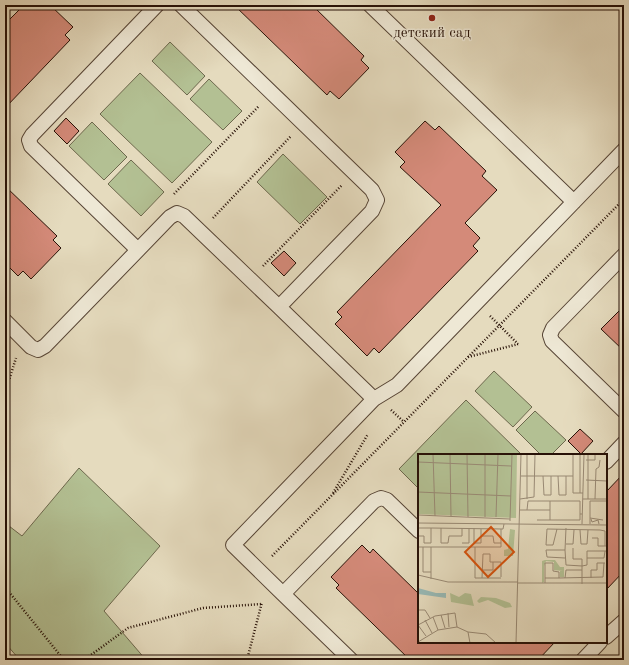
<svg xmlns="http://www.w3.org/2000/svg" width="629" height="665" viewBox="0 0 629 665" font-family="'Old Standard TT',serif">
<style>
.green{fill:#b3c093;stroke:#6d684d}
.building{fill:#d48a79;stroke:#271107}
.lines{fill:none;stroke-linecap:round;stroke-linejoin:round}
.lane-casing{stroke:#564435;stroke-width:16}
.path{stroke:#271107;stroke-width:2.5;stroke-dasharray:1 2;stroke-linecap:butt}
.lane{stroke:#eee8d5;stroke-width:14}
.poi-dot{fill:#8f2418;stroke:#eee8d5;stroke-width:1.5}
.labels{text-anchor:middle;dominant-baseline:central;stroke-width:3;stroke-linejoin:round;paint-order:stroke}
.poi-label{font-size:15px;fill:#271107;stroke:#eee8d5}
.inset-road{fill:none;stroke:#998a75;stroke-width:1}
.view{fill:#d5520c;fill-opacity:0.15;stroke:#d5520c;stroke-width:2}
.inset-edge{fill:none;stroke:#271107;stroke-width:2}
</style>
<rect width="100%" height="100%" fill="#e5dbbe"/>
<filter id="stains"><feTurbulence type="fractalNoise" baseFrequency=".005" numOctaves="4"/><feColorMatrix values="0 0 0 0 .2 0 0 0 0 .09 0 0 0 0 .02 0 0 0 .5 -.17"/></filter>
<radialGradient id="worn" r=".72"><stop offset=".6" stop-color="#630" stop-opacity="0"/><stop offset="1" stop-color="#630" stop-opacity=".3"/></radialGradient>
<!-- green -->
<path class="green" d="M170,42l35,34 -18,19 -35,-34z
M140,73l72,69 -40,41 -72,-69z
M209,79l33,32 -19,19 -33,-31z
M92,122l35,35 -23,23 -35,-34z
M283,154l44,43 -27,27 -43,-42z
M131,160l33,32 -23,24 -33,-32z
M494,371l38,36 -19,20 -38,-36z
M466,400l56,55h-103v34l-20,-20z
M535,411l31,29 -15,15h-10l-25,-25z
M79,468l81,78 -56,65 42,49h-126l-15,-17v-112l4,-5 13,10z"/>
<!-- building -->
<path class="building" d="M24,5h26l23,22 -8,8 5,5 -65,68v-84z
M234,5h78l52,51 -3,4 8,8 -30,31 -9,-8 -3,4z
M66,118l13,13 -12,13 -13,-13z
M425,121l10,9 4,-4 47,45 -4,5 15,14 -32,33 15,15 -7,8 5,5 -99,102 -5,-5 -7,8 -32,-32 7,-7 -5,-5 104,-107 -41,-38 5,-5 -10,-10z
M5,186l52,50 -4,4 8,8 -30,31 -8,-8 -5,5 -13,-13z
M284,251l12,12 -12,13 -13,-13z
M624,306v45l-23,-22z
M580,429l13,12 -12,13 -13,-13z
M624,473v98l-18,19v-98z
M362,545l8,8 3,-4 46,45v48h136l-17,18h-128l-74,-72 3,-3 -8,-8z"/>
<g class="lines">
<defs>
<path id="lane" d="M370,5l204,197
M138,250l-107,-104 -2,-6 3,-5 125,-130
M624,255l-71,73 -3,7 2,6 72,70
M279,307l95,92
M5,321l26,26 7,3 7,-4 125,-129 7,-4 7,3 95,91 93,-96 5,-11 -5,-10 -191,-185
M606,462l18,-19
M283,594l-50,-49 141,-146 23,-14 227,-235
M606,637l18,-16
M351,660l-68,-66 91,-93 7,-3 6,2 32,31
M583,660l17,-18"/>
</defs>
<!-- lane casing -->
<use href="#lane" class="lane-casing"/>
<!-- path -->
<path class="path" d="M174,194l85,-88
M213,218l78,-82
M263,266l79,-81
M490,316l28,28
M468,357l50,-13
M5,393l11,-35
M391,410l13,12
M333,493l35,-59
M272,556l352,-357
M5,587l59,73
M84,660l44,-32 75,-20 59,-4
M247,660l15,-58"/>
<!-- lane -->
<use href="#lane" class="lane"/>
</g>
<!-- markers -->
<circle class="poi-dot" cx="432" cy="18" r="4"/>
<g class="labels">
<!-- poi labels -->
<g class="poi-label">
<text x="432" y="33">детский сад</text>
</g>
</g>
<!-- overview -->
<g transform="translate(418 454)">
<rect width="189" height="189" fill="#e5dbbe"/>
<path d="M0,0h99l-1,64 -98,-4zM92,75l5,1 -2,26h-9v-6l4,-1zM127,106h10l5,7h4v10h-4v-6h3l-9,-1v-8l-8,-1 -2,5v16l-2,1v-22zM32,139l9,4 6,-4 6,1 3,12 -23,-4zM63,143l15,1 14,5 2,4 -7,1 -17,-8 -9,3 -2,-2z" fill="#b3c093"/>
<path d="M0,134l18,5h10v5l-28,-4z" fill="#97bab7"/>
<path class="inset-road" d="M15,0l2,62M32,0l1,62M49,0l1,63M155,0v39h10M168,6h9v-6M0,8l93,4M103,22h52M125,22l1,19h7v-19M140,22l1,19h7v-19M168,26l21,1M0,38l93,4M162,39v-39M102,45l14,-2 1,-43M109,45v-45M165,45h24M170,45v-45M177,45l1,-30 3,-2 1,-7M132,47v19h30v-6M102,56h30M109,56l1,-9h52v13h2M0,61l92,4M67,63v-63M78,63l2,-63M172,64l13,2M173,65l1,3 6,-2 1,4M119,66h13M92,67l2,-67M0,69l189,2M164,70l2,-70M172,70v-23h17M0,74h13v15h-7v-7h-6M13,74l72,1 1,-5M23,74v15h7l1,-7h13v-8M56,74v15h7v-14M139,75l-4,16h-7l1,-16 53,1 5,1v15M162,76l1,14h6l1,-14M63,82h12l1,7h7v-14M174,84h6v8h9M44,89h7v-15M148,90h7l1,-14M0,93h83v-4M5,93v25h8M57,93v31h26M147,96l1,-22M147,104l-18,-1 -1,-7h19l1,15 16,1v-7h-9v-11M169,104h17l1,-7M64,116h11v-8M0,121l30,7h70M64,124l1,-24h7v8h11v15M141,124l44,-1 1,-14M147,124l1,-8h16M173,124v-8h6v-7h8M13,125v-32M99,129h90v-33M127,129v-20h8v8l6,1v6h-14M164,130v-18l5,-1v-14h20M0,156h7l5,8M30,159l1,14M23,161l4,13M15,163l5,13M7,166l7,13M0,171l17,-9 20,-3 2,14M0,171l8,11M50,178l18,2 10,9M0,188l20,-12 19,-3 11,5 2,11M98,189l5,-189"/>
<path class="view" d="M73,73l23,25 -26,25 -23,-25z"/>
<rect width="189" height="189" class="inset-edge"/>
</g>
<!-- margin -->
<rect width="629" height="665" fill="none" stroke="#e5dbbe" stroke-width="20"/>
<rect x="6" y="6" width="617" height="653" fill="none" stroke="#271107" stroke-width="2"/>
<rect x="10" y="10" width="609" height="645" fill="none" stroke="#271107"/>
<rect width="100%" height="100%" filter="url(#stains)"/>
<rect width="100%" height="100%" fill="url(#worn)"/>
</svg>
